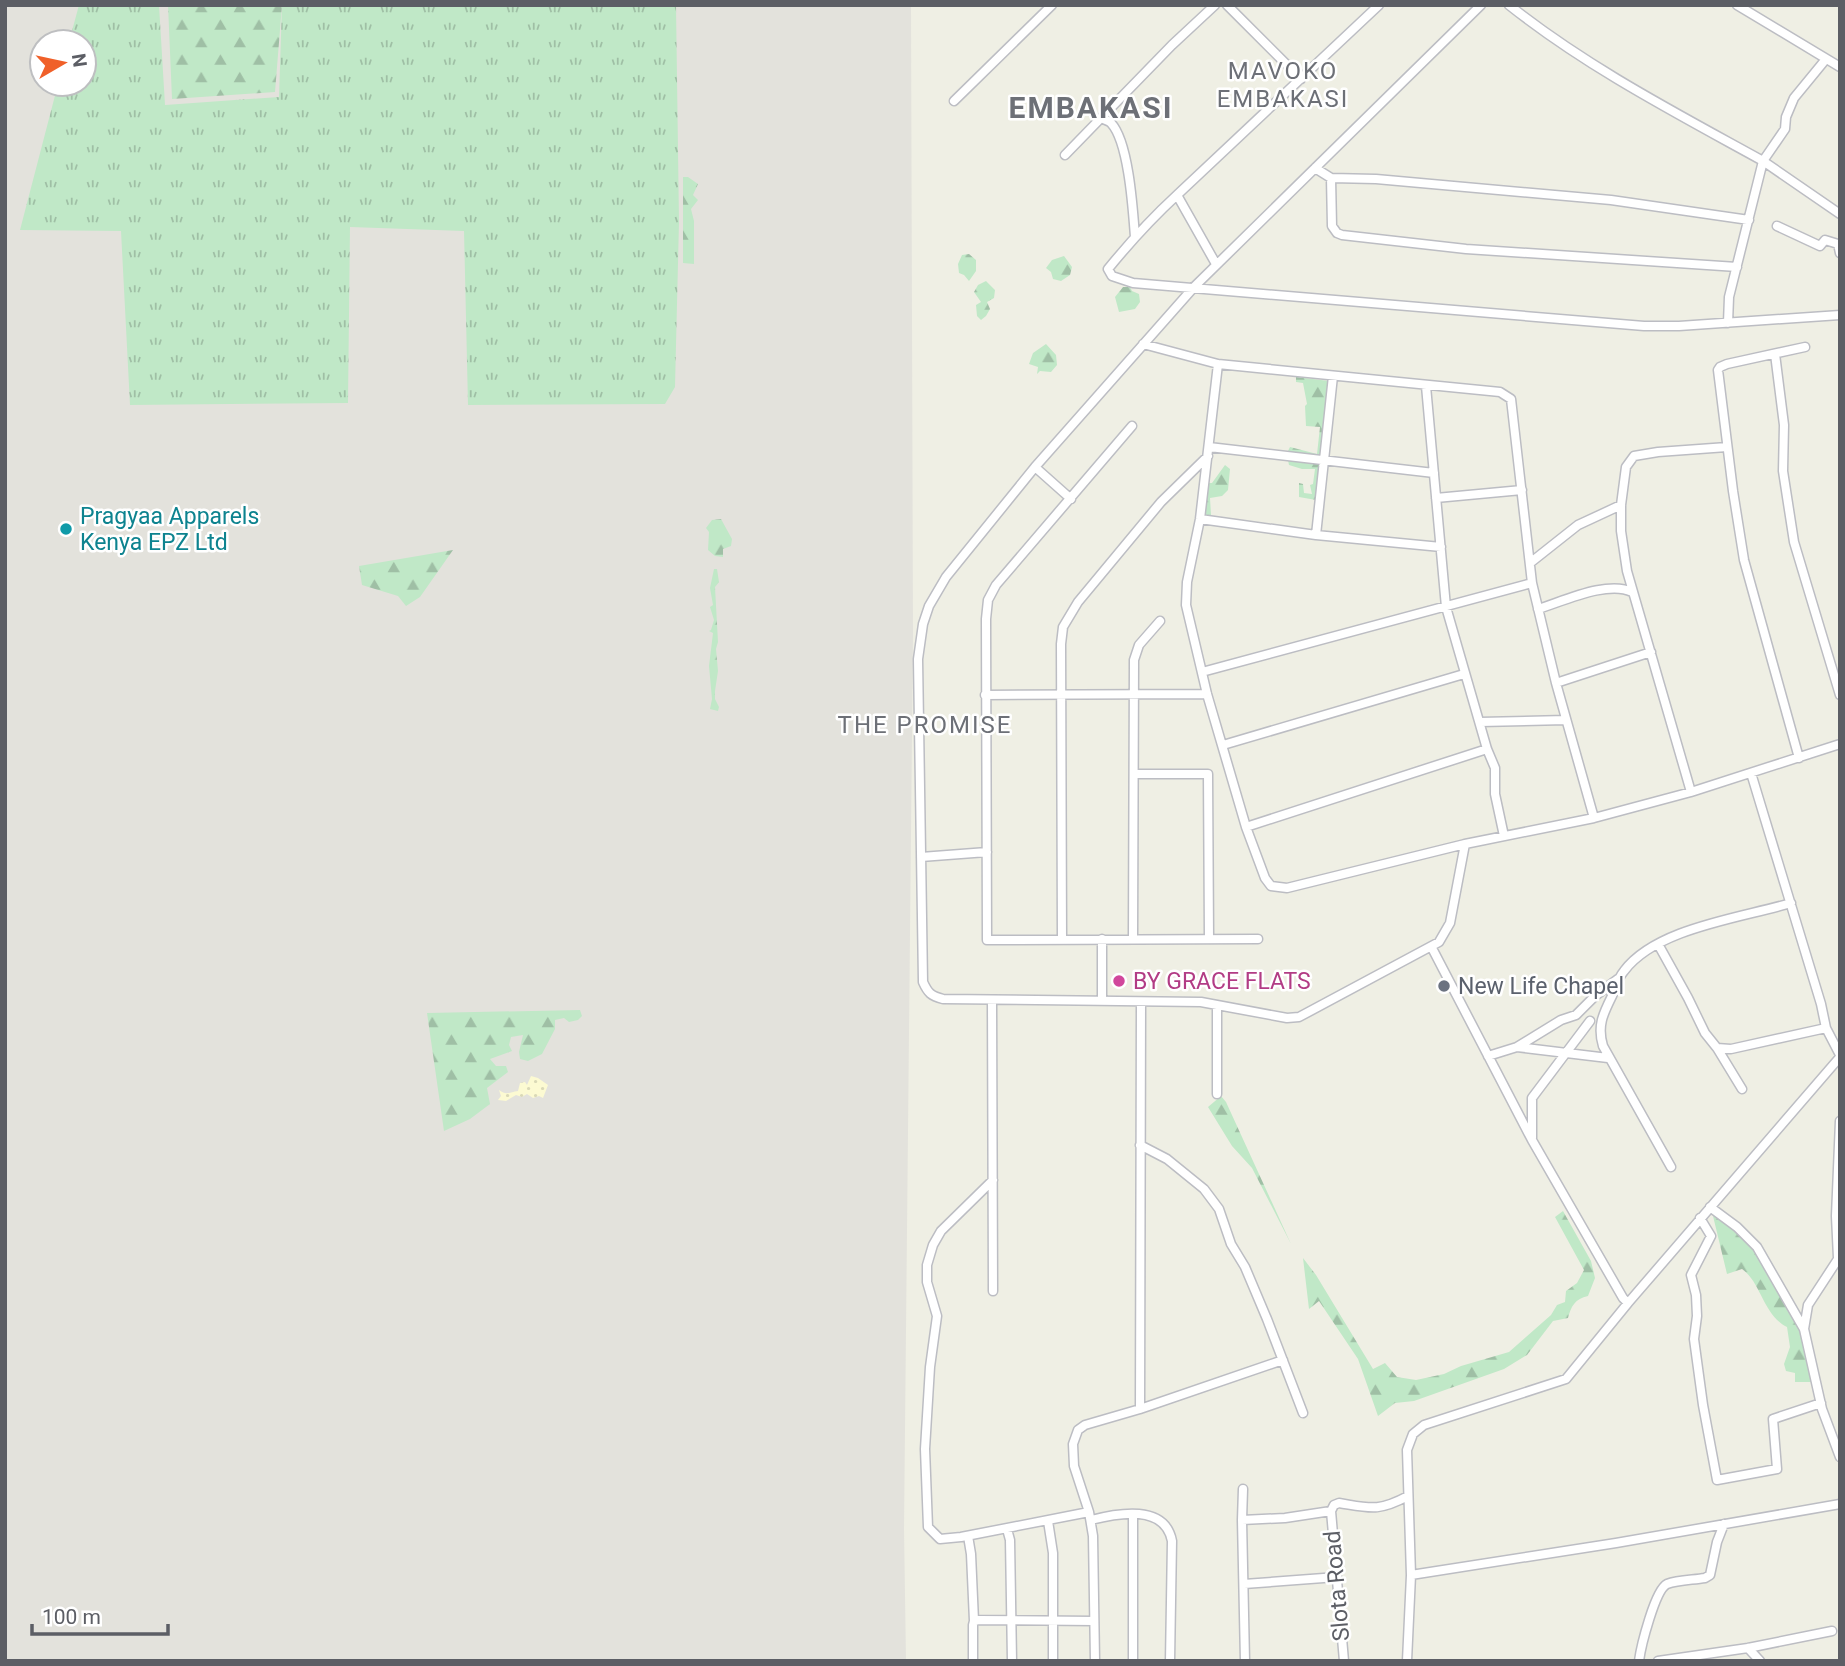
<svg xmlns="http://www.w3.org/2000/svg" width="1845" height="1666" viewBox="0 0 1845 1666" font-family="Roboto,sans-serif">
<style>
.industrial{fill:#e3e2dc;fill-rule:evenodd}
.grass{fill:url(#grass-tufts)}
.forest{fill:url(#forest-firs)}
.sand{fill:url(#sand-dots)}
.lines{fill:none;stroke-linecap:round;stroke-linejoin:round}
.street-casing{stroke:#bcbdc3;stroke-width:11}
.street{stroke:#fff;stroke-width:8}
.culture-dot{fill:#0f9aa8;stroke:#fff;stroke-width:2.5}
.hotel-dot{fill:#d1479c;stroke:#fff;stroke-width:2.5}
.worship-dot{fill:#6b7280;stroke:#fff;stroke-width:2.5}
.labels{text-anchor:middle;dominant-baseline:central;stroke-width:5;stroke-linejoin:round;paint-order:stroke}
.culture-label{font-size:23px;fill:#0d838f;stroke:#fff;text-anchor:start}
.hotel-label{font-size:23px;fill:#b23c85;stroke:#fff;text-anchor:start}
.worship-label{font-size:23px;fill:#5b616d;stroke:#fff;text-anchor:start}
.street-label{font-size:23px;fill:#5c5e65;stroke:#fff}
.neighbourhood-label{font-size:24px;letter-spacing:2px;fill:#6d7077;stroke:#fff}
.district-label{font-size:30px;font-weight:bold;letter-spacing:2px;fill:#6d7077;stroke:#fff}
</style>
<defs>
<pattern id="grass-tufts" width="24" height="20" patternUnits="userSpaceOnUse" patternTransform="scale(1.75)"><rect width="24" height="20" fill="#c0e8c7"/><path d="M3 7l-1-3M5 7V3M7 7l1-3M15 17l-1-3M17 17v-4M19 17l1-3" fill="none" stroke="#9fbfa5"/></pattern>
<pattern id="forest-firs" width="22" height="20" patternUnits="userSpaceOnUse" patternTransform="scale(1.75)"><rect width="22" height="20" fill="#c0e8c7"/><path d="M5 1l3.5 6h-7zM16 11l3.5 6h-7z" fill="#9fbfa5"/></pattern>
<pattern id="sand-dots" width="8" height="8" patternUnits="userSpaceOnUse" patternTransform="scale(1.75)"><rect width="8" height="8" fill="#fcfad2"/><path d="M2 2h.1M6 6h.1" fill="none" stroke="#dad9b7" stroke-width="1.8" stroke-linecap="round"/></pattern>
</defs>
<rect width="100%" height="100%" fill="#efefe4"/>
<!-- industrial -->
<path class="industrial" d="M5,5h906l2,630 -9,894 2,132h-901zM42,42h42v42h-42z"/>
<!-- grass -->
<path class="grass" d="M79,5h80l6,100 114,-8 3,-92h394l3,217 -4,165 -10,17 -197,1 -4,-174 -114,-4 -2,176 -218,2 -9,-174 -101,-1 38,-146h26v-42h-15z"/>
<!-- forest -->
<path class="forest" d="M168,5h114l-7,87 -103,7z
M683,177h5l10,7 -5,11 5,5 -7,9 3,12v43l-11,-1z
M969,254l7,6v11l-7,10 -5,-6 -5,-2 -1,-9 4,-9z
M1064,256l8,11 -2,8 -9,6 -8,-2 -2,-7 -5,-4 6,-8z
M986,281l9,9 -1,8 -7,4 3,7 -4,7 -5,4 -4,-4 -1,-11 5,-3 -7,-10 4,-7z
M1123,287h7l2,4 7,3 1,8 -5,7 -16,3 -4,-15z
M1046,344l10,11 1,10 -6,7 -11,-1 -3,3 1,-7 -9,-3 4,-11z
M1296,377l33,4 -9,75 -33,-3 3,-6 27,7 3,-27 -14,-1 -1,-20 2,-2 -4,-21 -7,-1z
M1288,460l31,3 -3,37 -17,-3v-14l4,1 1,9 8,1 -2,-9 3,-1 2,-15h-13l-13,-4z
M1225,465l5,4 -2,21 -6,6 -12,2 1,17 -5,1 -2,-14 3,-19h5z
M721,519l11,20 -1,7 -8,3v8l-8,-1 -7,-6 1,-18 -3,-4 6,-8z
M453,550l-33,47 -14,9 -8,-10 -36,-11 -3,-19z
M714,569h3l2,13 -4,5 3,55 -2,7 2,22 -3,20v8l4,8 -1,4 -8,-2 2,-10 -3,-33 4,-33 -4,-2 2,-1 3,-10 -4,-13 3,-2 -3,-17z
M580,1010l2,6 -4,4 -9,2 -5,-4 -9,2v9l-13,25 -14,7 -8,-2 -1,-7 4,-17 -12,2 -2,8 3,6 -22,8 6,7h10l2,6 -21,16 3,16 -20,15 -26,12 -17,-118z
M1221,1096l5,6 65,142 -39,-76 -20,-22 -24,-39z
M1563,1211l28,50 4,17 -7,18c-13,3 -17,10 -20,22l-15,3 -26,34 -23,14 -90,32 -19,2 -17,13 -20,-57 -39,-58 -10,8 -6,-51 13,17 57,94 12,-6 12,14 19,3 28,-6 17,-8 48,-14 42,-37 6,-10 8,-3 1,-11 11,-8 7,-13 -29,-53z
M1713,1216l24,11 20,20 47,82 12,53h-21v-9l-9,-2 -2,-7 6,-17 -3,-20c-24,-12 -26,-45 -45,-58l-15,5z"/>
<!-- sand -->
<path class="sand" d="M531,1076l7,2 10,7 -5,13 -4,-2 -6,2 -6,-4 -5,3 -6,-2 -10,6 -8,-1 3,-4 -2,-6c8,6 10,2 19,1l2,-8 5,-1 2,3z"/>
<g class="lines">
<defs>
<path id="street" d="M1227,5l74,74
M1481,5l-287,282 -159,180 -89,110 -17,29 -6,18 -5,35 5,323c5,11 8,14 20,17l258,3 86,16 12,-1 140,-75 11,-19 15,-79 129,-26 97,-26 149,-48
M1509,5c78,62 167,108 254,156l22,-32 1,-12 8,-19 32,-39
M1737,5l103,62
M954,101l98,-96
M1101,118c2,1 8,3 10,5 18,19 22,88 24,114
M1065,155l107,-110 43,-40
M1315,168l16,10 45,1 235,21 138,20
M1331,178l1,48 5,7 5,2 124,14 271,18
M1177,195c-25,23 -47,47 -69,74l4,7 21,7 511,43h35l161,-11
M1777,226l43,20 5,-6 13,4 2,9
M1216,264l-39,-69 202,-190
M1728,323l1,-26 34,-136 77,53
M1143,344l75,20 282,28 11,7 21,184 24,100 38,135
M1775,354l9,71 -1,46 11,71 46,153
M1218,364l-18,155 -13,63 -1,23 21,89 39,133 19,51 6,8 16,2 178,-44
M1333,376l-17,159 125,12
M1426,386l20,221 41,142 8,19v26l9,42
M1132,426l-136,159 -8,15 -2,19 1,321 271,-1
M1209,447l225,26
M1035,467l36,32
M1436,498l86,-8
M1200,519l116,16
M1530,563l48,-38 43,-20
M1538,609c26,-8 70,-29 94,-17
M1202,672l330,-89
M1556,683l95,-31
M985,695l222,-1
M1480,722l86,-2
M1223,745l241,-71
M1799,758l-55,-198 -11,-69 -15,-121 2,-3 7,-3 78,-17
M1751,773l70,231 5,24 14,27
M1134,774h74l1,165
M1691,792l-64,-221 -6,-40v-26l5,-38 8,-11 24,-4 69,-5
M1246,827l241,-78
M921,857l66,-5
M1062,939l-1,-295 2,-17 15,-25 83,-100 47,-46
M1102,939v61
M1133,939l1,-279 5,-15 21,-24
M1658,944l30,54 17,35 12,15 14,1 95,-21
M1432,948l100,192 91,158 5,5 212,-246
M992,1000l1,291
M1217,1005v89
M1517,1047l44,-27 15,-5 19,-19 23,-17
M1717,1048l25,41
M1488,1056l29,-9 91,11
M1532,1138v-40l58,-77
M1140,1145l27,14 37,30 15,20 12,35 14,23 22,52 36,94
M1671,1167l-68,-121c-6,-20 0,-32 9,-50 3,-8 6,-18 12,-25 32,-43 117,-53 167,-68
M993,1180l-52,51 -8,14 -6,20v17l10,34 -7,51 -5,82 3,78 12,12 21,-2 128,-25
M1710,1207l27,20 20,20 47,82 18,80 18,48
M1700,1218l11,18 -20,39 5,20 1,21 -3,23 9,66 14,75 60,-11 -4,-50 48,-16
M1838,1258l-2,-42 4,-95
M1804,1329l4,-24 32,-49
M1140,1409l143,-49
M1331,1511l13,150
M1091,1520c27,-7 74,-16 81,21l-2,120
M1242,1520l1,-31
M1048,1521l5,32v108
M1007,1529l3,11 2,121
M968,1536l3,18 3,67
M1411,1575l205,-32 224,-39
M1244,1584l93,-7
M1748,1648l12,13
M973,1661v-36l1,-4 5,-1 115,1
M1095,1661l-2,-125 -4,-24 -15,-46 -1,-22 5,-14 7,-5 55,-16 1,-407
M1133,1661v-147
M1245,1661l-3,-141 43,-2 46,-7 3,-6 5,-2c31,5 39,9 69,-7
M1407,1661l4,-86 -4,-125 6,-16 11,-9 142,-46 62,-76
M1639,1661c2,-15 16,-71 28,-77 11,-4 26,-4 38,-6l5,-3 7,-33 7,-18
M1658,1661l90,-13 84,-17"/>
</defs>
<!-- street casing -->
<use href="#street" class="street-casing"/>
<!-- street -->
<use href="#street" class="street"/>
</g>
<!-- markers -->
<circle class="culture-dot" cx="66" cy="529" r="7"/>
<circle class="hotel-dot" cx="1119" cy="981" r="7"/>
<circle class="worship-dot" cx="1444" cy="986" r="7"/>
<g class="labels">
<!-- culture labels -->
<g class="culture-label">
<text x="80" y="516">Pragyaa Apparels<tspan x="80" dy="26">Kenya EPZ Ltd</tspan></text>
</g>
<!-- hotel labels -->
<g class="hotel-label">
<text x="1133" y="981">BY GRACE FLATS</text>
</g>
<!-- worship labels -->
<g class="worship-label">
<text x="1458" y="986">New Life Chapel</text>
</g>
<!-- street labels -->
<g class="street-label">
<text transform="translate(1337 1586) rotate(-95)">Slota Road</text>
</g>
<!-- neighbourhood labels -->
<g class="neighbourhood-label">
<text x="1283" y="71">MAVOKO<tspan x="1283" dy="28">EMBAKASI</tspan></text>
<text x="925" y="725">THE PROMISE</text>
</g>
<!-- district labels -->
<g class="district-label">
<text x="1091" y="107">EMBAKASI</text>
</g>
</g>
<!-- border -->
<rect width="1845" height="1666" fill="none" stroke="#5c5e65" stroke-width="14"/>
<!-- north arrow -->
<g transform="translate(63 63) rotate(81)"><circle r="33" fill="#ffffff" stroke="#bebfc1" stroke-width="2"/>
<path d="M0-5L12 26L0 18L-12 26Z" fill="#f06029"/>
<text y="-10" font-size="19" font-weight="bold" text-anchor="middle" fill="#5c5e65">N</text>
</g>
<!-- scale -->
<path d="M32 1624v10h136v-10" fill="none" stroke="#5c5e65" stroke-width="3.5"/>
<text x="42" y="1624" font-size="21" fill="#5c5e65" stroke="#ffffff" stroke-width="5" paint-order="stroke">100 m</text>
</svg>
